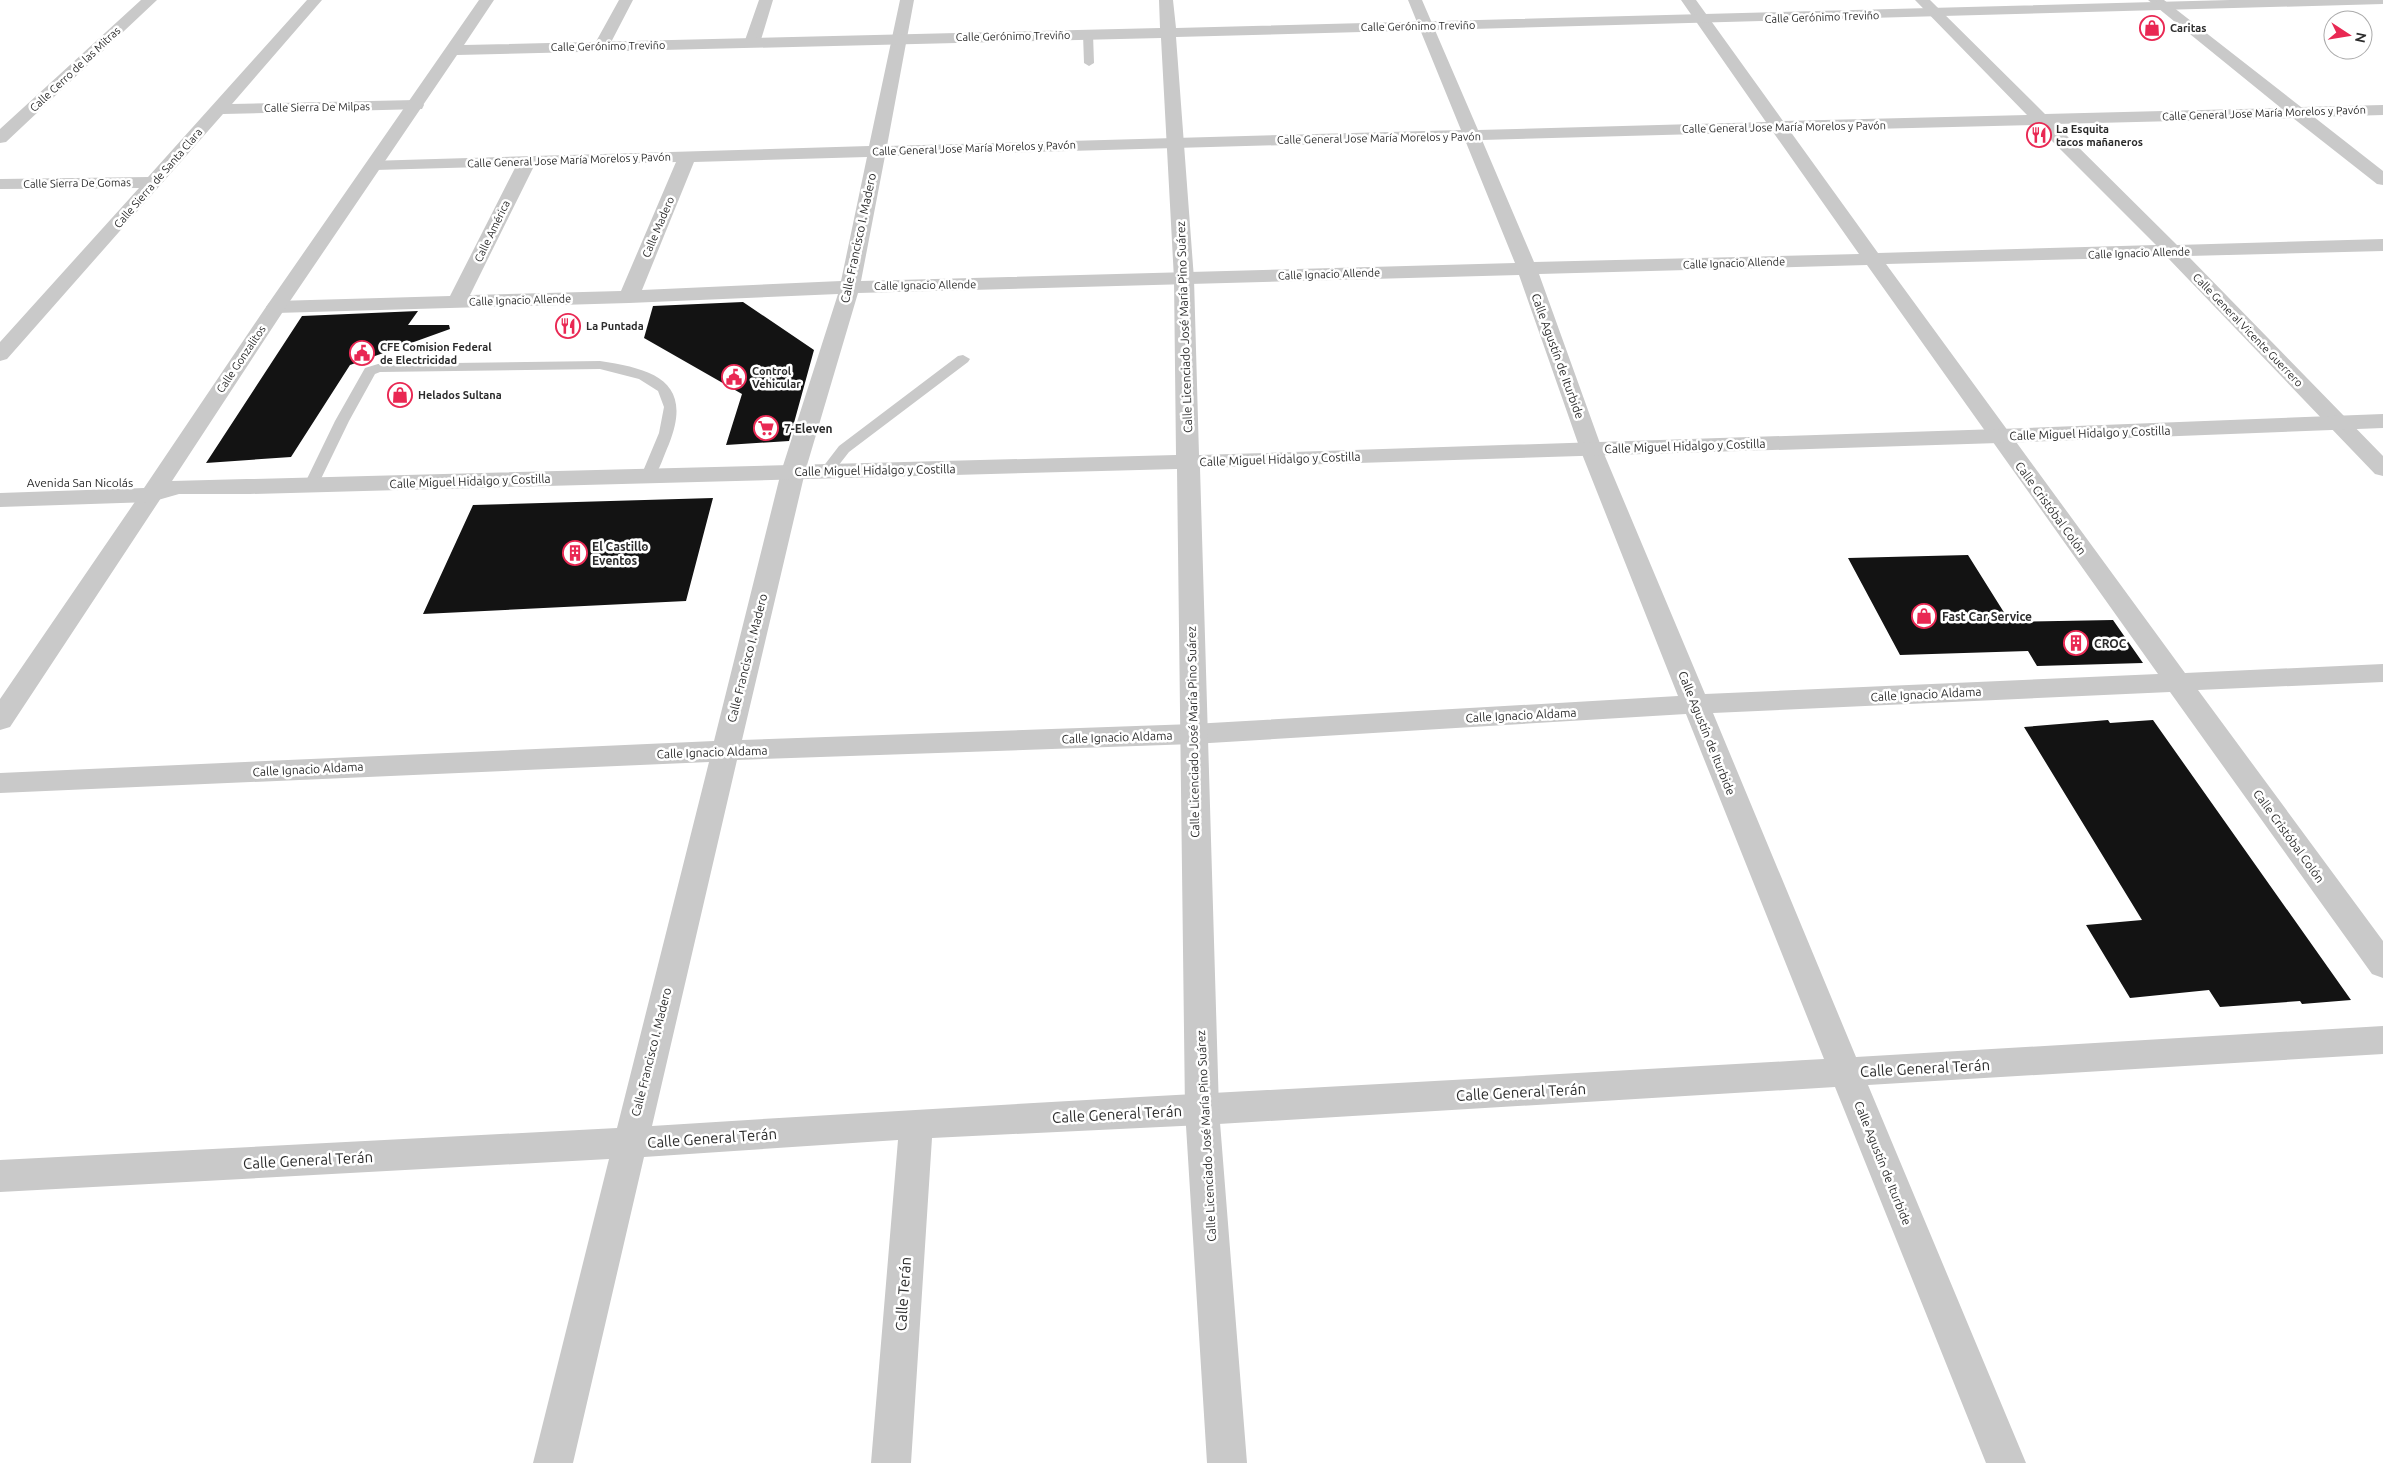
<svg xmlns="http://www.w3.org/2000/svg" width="2383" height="1463" viewBox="0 0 2383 1463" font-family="Ubuntu,sans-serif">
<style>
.building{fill:#131313}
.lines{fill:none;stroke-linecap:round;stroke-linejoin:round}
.service{fill:#c9c9c9;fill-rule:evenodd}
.minor{fill:#c9c9c9;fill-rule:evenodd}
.tertiary{fill:#c9c9c9;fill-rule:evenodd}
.labels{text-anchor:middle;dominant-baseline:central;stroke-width:5;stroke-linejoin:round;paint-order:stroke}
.far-street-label{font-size:11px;fill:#2c2c2c;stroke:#fff}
.far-poi-label{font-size:11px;font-weight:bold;fill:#2c2c2c;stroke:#fff;text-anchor:start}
.street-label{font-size:12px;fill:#2c2c2c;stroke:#fff}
.poi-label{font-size:12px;font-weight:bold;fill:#2c2c2c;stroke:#fff;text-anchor:start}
.near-street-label{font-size:15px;fill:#2c2c2c;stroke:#fff}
</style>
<rect width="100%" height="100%" fill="#fff"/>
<!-- building -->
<path class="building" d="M743,302l71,48 -25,91 -63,4 16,-51 -98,-56 9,-32z
M418,311l-10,14h41l1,4 -100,36 -59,92 -85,6 96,-147z
M713,498l-27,103 -263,13 50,-109z
M1968,555l42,67 103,-2 30,43 -106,3 -9,-15 -128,4 -52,-97z
M2108,720l2,3 43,-3 198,280 -49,4 -2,-3 -80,6 -11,-17 -79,8 -44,-73 56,-5 -118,-193z"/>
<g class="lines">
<!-- service -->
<path class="service" d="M1088,31l5,3 1,29 -5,3 -5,-3 -1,-29z
M963,355l7,4 -2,3 -119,90 -18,23h-10l-2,-3 20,-26 119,-90z
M600,361c53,8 94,20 69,83 -5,11 -9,25 -16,35l-5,1 -7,-4 18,-43 5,-26 -6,-16 -19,-12 -39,-10 -220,3 -5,2 -26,47 -31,64 -7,4 -7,-4 31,-64 30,-53 13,-4z"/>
<!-- minor -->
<path class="minor" d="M141,0h16l-151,142 -6,1v-14z
M307,0h15l-90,104 184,-4 6,1 2,4 -2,4 -199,5 -216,245 -7,2v-19l139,-154 -139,1v-10l148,-2z
M619,0h14l-26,50h-12l-2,-3z
M759,0h14l-13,43 -2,3h-12l-2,-3z
M900,0h14l-27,146 574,-16 -53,-130h14l56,130 288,-8 -85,-122h15l87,121 244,-6 -112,-115h15l115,114 236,-6 -133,-108h16l137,107 82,-2v10l-69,2 69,54v14l-6,-1 -84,-66 -238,6 122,121 206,-6v12l-195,5 195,200v20l-8,-2 -208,-217 -281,7 299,409 198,-9v18l-185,8 185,251v37l-11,-4 -202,-282 -457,21 143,344 527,-31v28l-515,31 158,378h-40l-151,-376 -633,38 -270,13 -21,325h-40l27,-323 -254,17 -71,306h-40l76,-304 -609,33v-32l617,-32 92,-366 -709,31v-20l714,-32 67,-269 57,-178 -209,9 -353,10 -7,-2 -3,-4 3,-4 7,-2 174,-5 66,-130 -141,4 -6,-1 -3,-4 3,-4 500,-15zM2036,125l120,120 -278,8 -88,-122zM1773,132l86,122 -325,8 -52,-122zM1465,140l50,123 -654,18 24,-125zM867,157l-26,124 -199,9 52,-128zM676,162l-55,129 -151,4 64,-129zM1867,265l291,409 -453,20 -103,-245 -63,-175zM1519,275l61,174 98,247 -485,28 -451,16 63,-268 53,-179zM1686,714l138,345c-391,23 -782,42 -1172,67l85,-366 456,-16z
M151,488l8,2 4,5 -153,232 -10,3v-31l143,-209z"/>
<!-- tertiary -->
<path class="tertiary" d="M479,0h15l-30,45 696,-17 -1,-28h14l3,28 1054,-28h153v4l-1207,33 18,242 5,176 800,-26 384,-15v14l-384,15 -799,25 19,642 28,353h-40l-22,-353 -8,-641 -927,25h-71l-28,8 -151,5v-14l144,-5 122,-181zM1161,38l13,241 2,176 -1004,26 114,-174 171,-252z"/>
</g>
<!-- icons -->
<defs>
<symbol id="shop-ring" viewBox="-11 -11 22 22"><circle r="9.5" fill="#fff" stroke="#e92853" stroke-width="1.5"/><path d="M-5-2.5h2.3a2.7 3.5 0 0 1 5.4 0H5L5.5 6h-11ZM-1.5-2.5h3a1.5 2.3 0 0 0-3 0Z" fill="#e92853"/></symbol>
<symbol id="restaurant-ring" viewBox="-11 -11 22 22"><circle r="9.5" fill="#fff" stroke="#e92853" stroke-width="1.5"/><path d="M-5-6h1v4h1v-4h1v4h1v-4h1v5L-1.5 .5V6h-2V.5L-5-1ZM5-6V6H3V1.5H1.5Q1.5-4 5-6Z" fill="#e92853"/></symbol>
<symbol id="civic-ring" viewBox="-11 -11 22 22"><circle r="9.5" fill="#fff" stroke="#e92853" stroke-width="1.5"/><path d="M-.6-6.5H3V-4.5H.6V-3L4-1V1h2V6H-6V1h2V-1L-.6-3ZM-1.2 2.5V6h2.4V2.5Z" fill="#e92853"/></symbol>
<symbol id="supermarket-ring" viewBox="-11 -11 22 22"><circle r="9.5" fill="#fff" stroke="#e92853" stroke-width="1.5"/><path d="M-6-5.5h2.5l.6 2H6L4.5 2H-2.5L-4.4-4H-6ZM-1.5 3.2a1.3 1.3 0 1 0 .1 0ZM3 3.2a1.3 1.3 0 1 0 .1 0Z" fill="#e92853"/></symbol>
<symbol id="building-ring" viewBox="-11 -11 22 22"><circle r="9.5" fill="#fff" stroke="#e92853" stroke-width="1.5"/><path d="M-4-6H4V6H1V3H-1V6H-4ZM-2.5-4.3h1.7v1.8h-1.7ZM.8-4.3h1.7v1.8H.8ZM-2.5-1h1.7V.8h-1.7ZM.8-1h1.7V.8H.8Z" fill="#e92853"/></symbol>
</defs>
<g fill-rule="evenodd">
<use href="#shop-ring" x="2138" y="14" width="28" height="28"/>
<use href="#restaurant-ring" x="2025" y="121" width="28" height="28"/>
<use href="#restaurant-ring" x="554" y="312" width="28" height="28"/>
<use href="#civic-ring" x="348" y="339" width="28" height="28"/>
<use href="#civic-ring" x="720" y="363" width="28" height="28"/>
<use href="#shop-ring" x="386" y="381" width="28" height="28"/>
<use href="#supermarket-ring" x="752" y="414" width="28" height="28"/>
<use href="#building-ring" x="561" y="539" width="28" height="28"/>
<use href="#shop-ring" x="1910" y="602" width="28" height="28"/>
<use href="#building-ring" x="2062" y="629" width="28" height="28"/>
</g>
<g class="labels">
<!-- far-street labels -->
<g class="far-street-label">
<text transform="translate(1822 17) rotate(-2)">Calle Gerónimo Treviño</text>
<text transform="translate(1418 26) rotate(-1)">Calle Gerónimo Treviño</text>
<text transform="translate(1013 36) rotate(-1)">Calle Gerónimo Treviño</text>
<text transform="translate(608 46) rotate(-1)">Calle Gerónimo Treviño</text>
<text transform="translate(75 69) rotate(-43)">Calle Cerro de las Mitras</text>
<text transform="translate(317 107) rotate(-1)">Calle Sierra De Milpas</text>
<text transform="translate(2264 113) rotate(-2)">Calle General Jose María Morelos y Pavón</text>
<text transform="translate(1784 127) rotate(-1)">Calle General Jose María Morelos y Pavón</text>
<text transform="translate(1379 138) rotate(-1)">Calle General Jose María Morelos y Pavón</text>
<text transform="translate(974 148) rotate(-2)">Calle General Jose María Morelos y Pavón</text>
<text transform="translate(569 160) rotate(-2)">Calle General Jose María Morelos y Pavón</text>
<text transform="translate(158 178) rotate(-49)">Calle Sierra de Santa Clara</text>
<text transform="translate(77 183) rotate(-1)">Calle Sierra De Gomas</text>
<text transform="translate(658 227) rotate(-67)">Calle Madero</text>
<text transform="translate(492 231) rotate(-64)">Calle América</text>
<text transform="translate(2139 253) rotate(-2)">Calle Ignacio Allende</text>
<text transform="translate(1734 263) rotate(-2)">Calle Ignacio Allende</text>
<text transform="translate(1329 274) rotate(-2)">Calle Ignacio Allende</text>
<text transform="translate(925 285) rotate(-1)">Calle Ignacio Allende</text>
<text transform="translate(520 300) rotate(-2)">Calle Ignacio Allende</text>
<text transform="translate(2248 330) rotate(46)">Calle General Vicente Guerrero</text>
<text transform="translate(241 359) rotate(-56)">Calle Gonzalitos</text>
</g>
<!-- far-poi labels -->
<g class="far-poi-label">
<text x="2170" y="28">Caritas</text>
<text x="2056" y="129">La Esquita<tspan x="2056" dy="13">tacos mañaneros</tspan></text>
<text x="586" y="326">La Puntada</text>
<text x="380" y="347">CFE Comision Federal<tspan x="380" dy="13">de Electricidad</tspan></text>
<text x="752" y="371">Control<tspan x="752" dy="13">Vehicular</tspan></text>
<text x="418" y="395">Helados Sultana</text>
</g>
<!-- street labels -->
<g class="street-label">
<text transform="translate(858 238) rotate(-78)">Calle Francisco I. Madero</text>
<text transform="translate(1184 327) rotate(-92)">Calle Licenciado José María Pino Suárez</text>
<text transform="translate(1558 356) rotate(70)">Calle Agustín de Iturbide</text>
<text transform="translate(2090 433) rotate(-2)">Calle Miguel Hidalgo y Costilla</text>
<text transform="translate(1685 446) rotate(-2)">Calle Miguel Hidalgo y Costilla</text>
<text transform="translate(1280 459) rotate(-2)">Calle Miguel Hidalgo y Costilla</text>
<text transform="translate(875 470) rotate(-1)">Calle Miguel Hidalgo y Costilla</text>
<text transform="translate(470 481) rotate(-2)">Calle Miguel Hidalgo y Costilla</text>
<text x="80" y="482">Avenida San Nicolás</text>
<text transform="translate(2051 508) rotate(54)">Calle Cristóbal Colón</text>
<text transform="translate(747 658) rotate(-76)">Calle Francisco I. Madero</text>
<text transform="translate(1926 694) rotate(-3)">Calle Ignacio Aldama</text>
<text transform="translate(1521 715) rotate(-3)">Calle Ignacio Aldama</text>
<text transform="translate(1193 732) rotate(-91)">Calle Licenciado José María Pino Suárez</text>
<text transform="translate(1707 733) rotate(68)">Calle Agustín de Iturbide</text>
<text transform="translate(1117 737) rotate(-2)">Calle Ignacio Aldama</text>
<text transform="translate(712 752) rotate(-2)">Calle Ignacio Aldama</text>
<text transform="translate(308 769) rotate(-3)">Calle Ignacio Aldama</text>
<text transform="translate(2289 836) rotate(54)">Calle Cristóbal Colón</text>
<text transform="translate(651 1052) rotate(-76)">Calle Francisco I. Madero</text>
<text transform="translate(1206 1136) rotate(-93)">Calle Licenciado José María Pino Suárez</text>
<text transform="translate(1883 1163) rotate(68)">Calle Agustín de Iturbide</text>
</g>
<!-- poi labels -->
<g class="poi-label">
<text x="784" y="428">7-Eleven</text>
<text x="592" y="546">El Castillo<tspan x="592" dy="14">Eventos</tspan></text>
<text x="1942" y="616">Fast Car Service</text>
<text x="2094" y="643">CROC</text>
</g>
<!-- near-street labels -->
<g class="near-street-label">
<text transform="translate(1925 1068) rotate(-3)">Calle General Terán</text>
<text transform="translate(1521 1092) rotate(-3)">Calle General Terán</text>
<text transform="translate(1117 1114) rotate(-3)">Calle General Terán</text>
<text transform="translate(712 1138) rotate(-4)">Calle General Terán</text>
<text transform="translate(308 1160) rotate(-3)">Calle General Terán</text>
<text transform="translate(903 1294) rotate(-86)">Calle Terán</text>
</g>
</g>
<!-- north arrow -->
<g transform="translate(2348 35) rotate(102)"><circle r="24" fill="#ffffff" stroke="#ababab"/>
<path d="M0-4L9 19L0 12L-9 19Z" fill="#e92853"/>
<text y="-8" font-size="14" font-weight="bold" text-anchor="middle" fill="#2c2c2c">N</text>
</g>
</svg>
